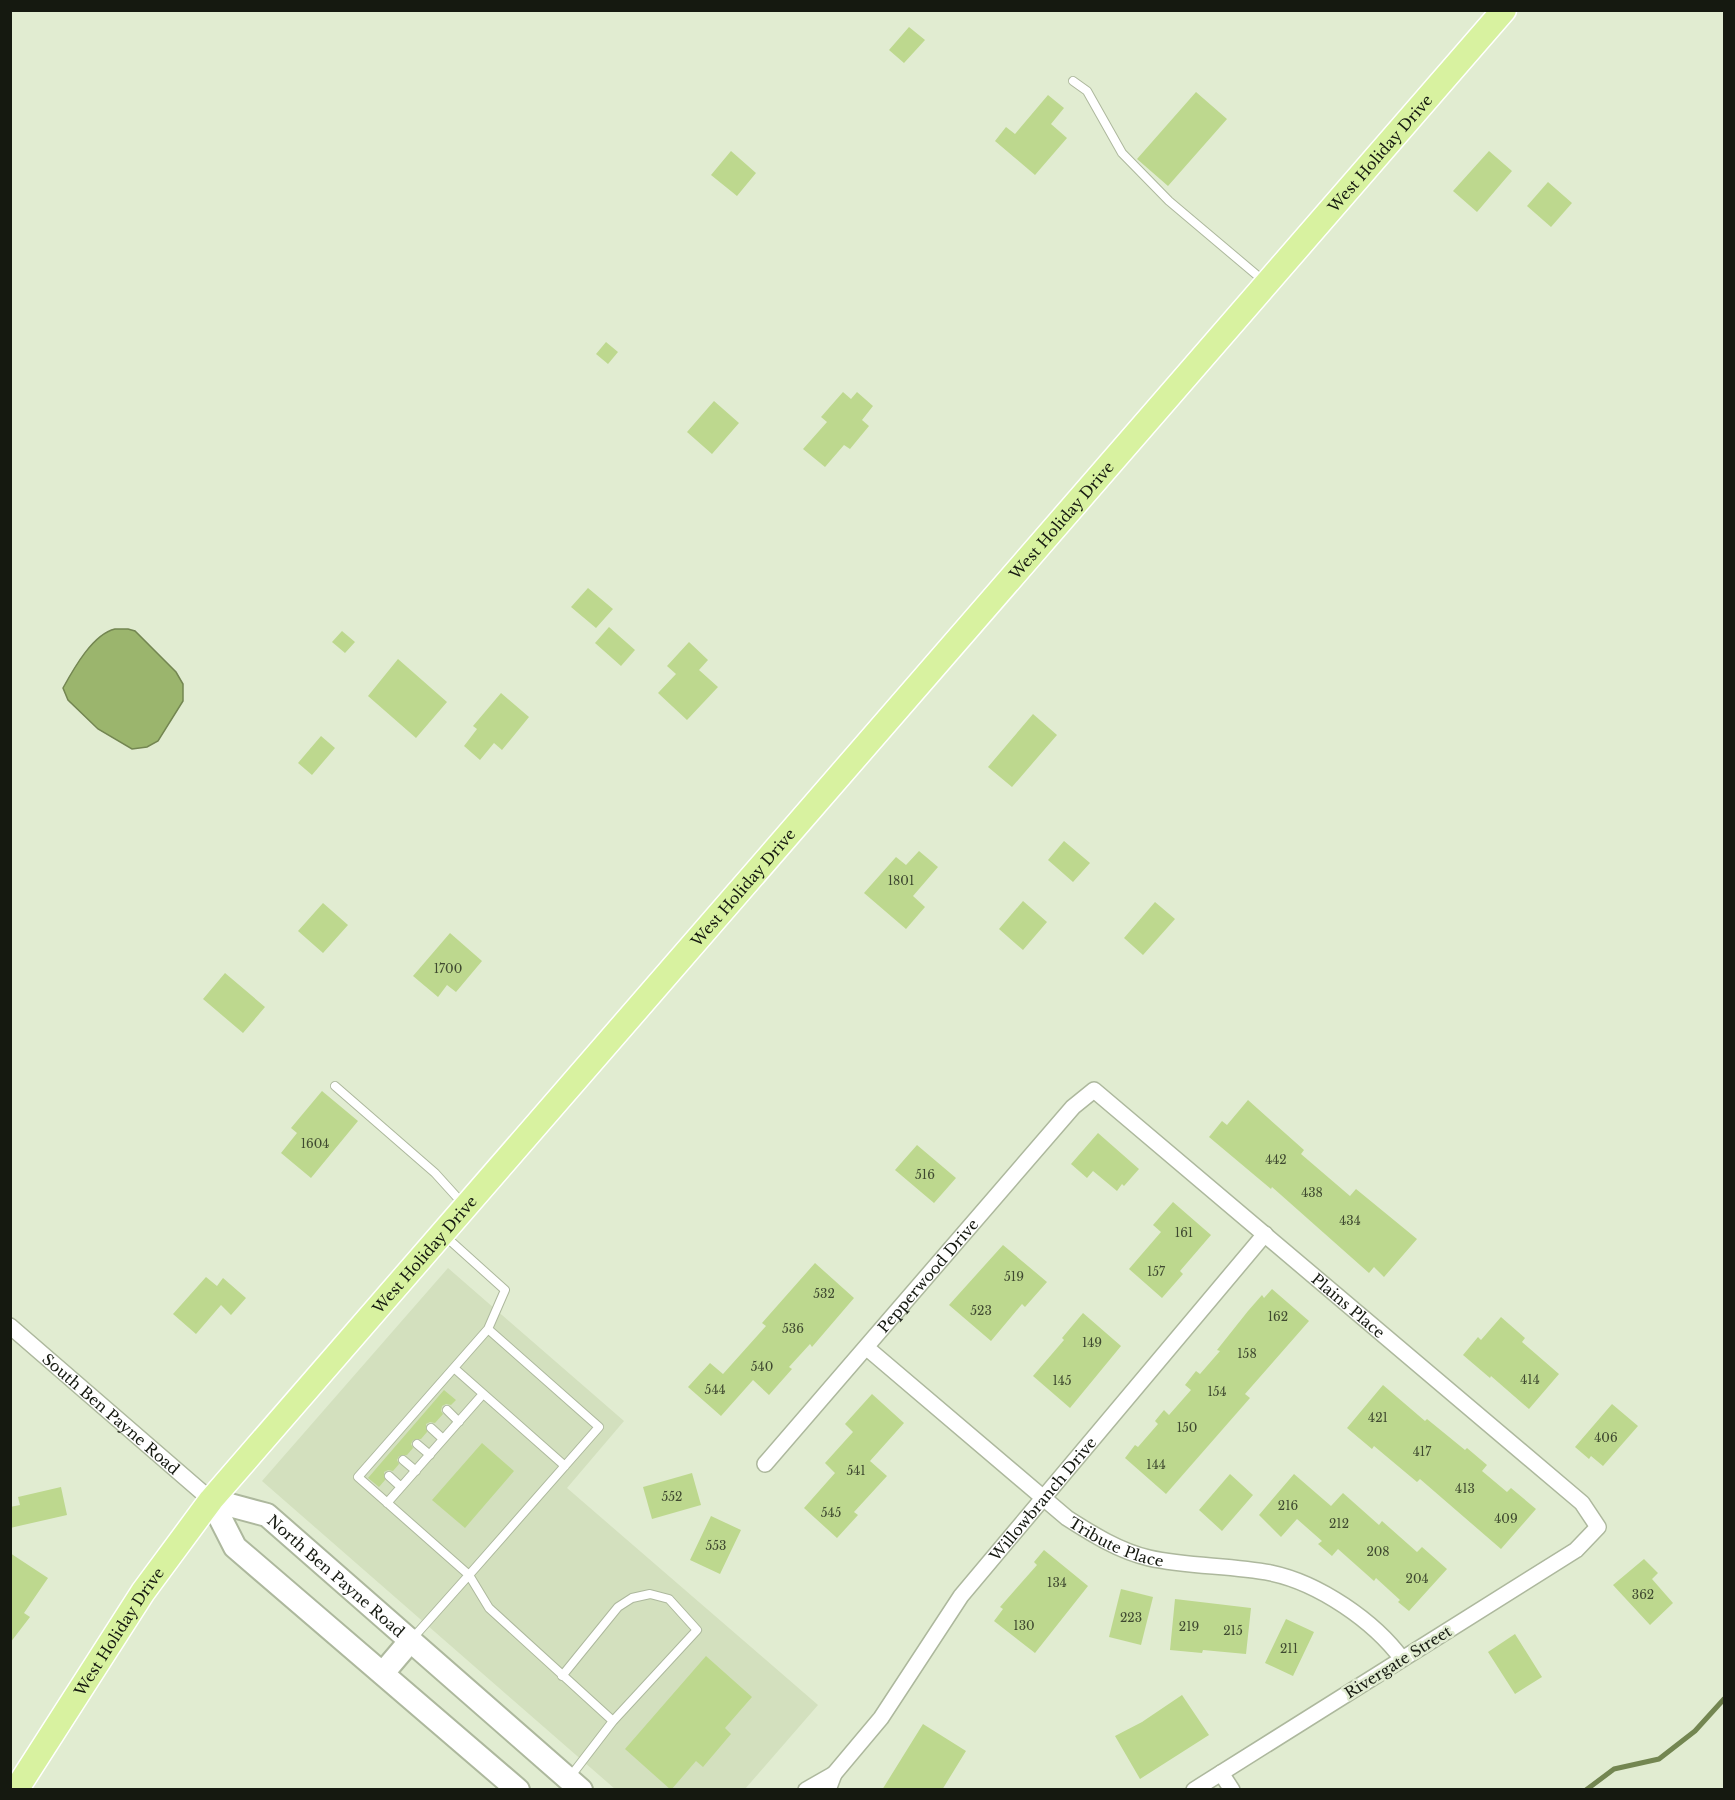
<svg xmlns="http://www.w3.org/2000/svg" width="1735" height="1800" viewBox="0 0 1735 1800" font-family="'Libre Baskerville',serif">
<style>
.built{fill:#d3e0be}
.water{fill:#9bb56d;stroke:#738651;stroke-width:1.5}
.lines{fill:none;stroke-linecap:round;stroke-linejoin:round}
.stream{stroke:#738651;stroke-width:5}
.building{fill:#bdd88e}
.lane-casing{stroke:#adb89d;stroke-width:10}
.street-casing{stroke:#adb89d;stroke-width:18}
.secondary-casing{stroke:#adb89d;stroke-width:26}
.primary-casing{stroke:#fff;stroke-width:27}
.lane{stroke:#fff;stroke-width:8}
.street{stroke:#fff;stroke-width:15}
.secondary{stroke:#fff;stroke-width:22}
.primary{stroke:#d8f2a0;stroke-width:24}
.labels{text-anchor:middle;dominant-baseline:central;stroke-width:5;stroke-linejoin:round;paint-order:stroke}
.number-label{font-size:12px;fill:#3f4930}
.street-label{font-size:15px;fill:#151910;stroke:#e1ecd1}
</style>
<rect width="100%" height="100%" fill="#e1ecd1"/>
<!-- built -->
<path class="built" d="M448,1268l176,153 -57,67 251,217 -73,84h-130l-353,-308z"/>
<!-- water -->
<path class="water" d="M115,629h13l7,2 41,41 7,12v17l-25,40 -11,6 -15,2 -34,-20 -30,-29 -5,-12c11,-20 30,-54 52,-59z"/>
<g class="lines">
<!-- stream -->
<path class="stream" d="M1586,1790l28,-21 45,-10 36,-28 29,-32"/>
</g>
<!-- building -->
<path class="building" d="M909,27l16,13 -21,23 -15,-13z
M1196,92l31,27 -59,67 -31,-27z
M1048,95l16,13 -13,16 16,14 -32,37 -40,-34 11,-14 9,7z
M731,151l25,22 -19,23 -26,-21z
M1489,151l23,20 -35,41 -24,-21z
M1548,182l24,21 -21,24 -24,-21z
M606,342l12,10 -10,12 -12,-10z
M843,392l8,7 6,-7 16,14 -11,14 7,6 -19,23 -6,-4 -19,22 -22,-18 24,-27 -6,-5z
M714,401l25,22 -27,31 -25,-22z
M588,588l25,21 -17,19 -25,-21z
M609,627l26,23 -14,16 -26,-23z
M342,631l13,11 -10,11 -13,-11z
M689,642l19,18 -9,10 19,17 -31,33 -29,-27 18,-19 -9,-8z
M398,659l49,43 -31,36 -48,-42z
M501,693l28,24 -27,33 -8,-7 -14,17 -16,-14 13,-17 -4,-3z
M1033,714l24,21 -45,52 -24,-20z
M321,736l14,12 -23,27 -14,-12z
M1064,841l26,22 -17,19 -25,-22z
M919,851l19,16 -25,29 12,11 -19,22 -42,-36 32,-36 10,8z
M1023,901l24,21 -24,28 -24,-21z
M1155,902l20,17 -32,36 -19,-17z
M323,903l25,22 -25,28 -25,-22z
M450,933l32,28 -26,31 -9,-7 -9,12 -25,-21z
M225,973l40,34 -22,26 -40,-34z
M322,1091l36,30 -47,57 -30,-25 16,-20 -6,-5z
M1248,1100l56,50 -3,4 49,42 6,-7 61,50 -33,38 -10,-10 -5,6 -97,-86 -1,2 -62,-52 13,-16 5,4z
M1098,1133l41,36 -15,17 -2,-2 -5,7 -24,-20 -6,7 -16,-14z
M917,1145l39,33 -22,25 -39,-33z
M1173,1202l38,33 -31,36 3,3 -21,24 -33,-29 32,-37 -8,-7z
M1003,1245l44,37 -22,25 -3,-3 -31,37 -42,-36z
M815,1263l39,35 -42,49 -2,-3 -21,23 3,2 -23,26 -16,-15 -32,36 -33,-29 22,-24 13,11 43,-48 -4,-3z
M206,1277l11,9 6,-8 23,20 -15,17 -10,-10 -25,29 -23,-20z
M1272,1289l37,32 -64,73 5,4 -84,96 -41,-36 10,-13 3,2 20,-23 -3,-3 9,-11 5,5 22,-25 -6,-5 11,-14 4,3 20,-23 -3,-1 31,-39 14,-16 2,3z
M1083,1313l38,33 -51,62 -37,-32 31,-36 -2,-2z
M1501,1317l24,21 -3,4 37,32 -30,35 -38,-33 -1,2 -27,-23 15,-18 3,3z
M1383,1385l42,36 2,-2 38,31 2,-2 20,17 -5,6 25,21 4,-4 25,21 -35,40 -81,-70 -3,3 -43,-36 -2,3 -25,-21z
M444,1390l12,10 -5,5 -5,-1 -4,2 -1,5 2,3 -8,9 -5,-1 -4,2 1,8 -6,7 -8,1 -2,4 2,4 -6,7 -8,1 -2,4 2,4 -6,7 -5,-1 -4,2 1,8 -6,7 -11,-9z
M872,1394l32,29 -34,38 17,15 -33,36 4,3 -21,23 -33,-30 31,-35 -10,-10 28,-31 -8,-8z
M1612,1404l26,22 -35,40 -12,-10 -2,3 -14,-12z
M482,1443l32,28 -49,57 -33,-28z
M692,1473l9,32 -49,14 -9,-32z
M1230,1474l23,21 -31,36 -23,-21z
M1294,1474l37,32 12,-13 36,32 3,-4 35,31 5,-5 25,22 -38,42 -11,-9 2,-2 -24,-22 -2,3 -36,-32 -6,7 -14,-12 4,-3 -25,-22 -16,18 -22,-22z
M61,1487l6,28 -57,13v-21l10,-2 -2,-8z
M711,1516l30,14 -21,44 -30,-14z
M1044,1550l44,36 -53,67 -41,-32 9,-12 -3,-2 37,-42 -3,-3z
M10,1553l38,25 -24,35 6,4 -20,26z
M1644,1559l14,14 -6,6 21,24 -23,22 -37,-40z
M1121,1589l32,8 -12,48 -32,-8z
M1175,1599l76,9 -5,46 -43,-4 -1,3 -32,-3z
M1286,1619l28,13 -21,44 -28,-13z
M1515,1634l27,43 -27,17 -27,-42z
M706,1656l46,41 -27,31 6,6 -28,33 -7,-6 -25,29 -46,-41z
M1182,1695l27,40 -69,44 -25,-43 27,-14z
M923,1724l43,27 -24,39h-60z"/>
<g class="lines">
<defs>
<path id="lane" d="M1073,81l14,10 35,62 47,48 96,81
M335,1086l100,87 29,32
M445,1236l60,54 -17,39 -130,148 111,98 130,-148 -111,-98
M454,1368l111,98
M447,1410l12,12
M431,1428l12,11
M417,1444l13,11
M403,1460l13,11
M389,1476l12,11
M387,1503l96,-109
M412,1639l57,-64 20,33 124,113 84,-91 -28,-31 -19,-5 -18,4 -14,9 -56,69
M570,1777l43,-56"/>
<g id="street">
<path id="s1" d="M10,1326l201,174"/>
<path id="s2" d="M867,1348l200,170c25,16 52,33 82,40 40,9 82,7 122,15 48,10 103,48 131,86"/>
<path id="s3" d="M765,1464l308,-357 21,-17 488,413 16,24 -22,23 -382,240"/>
<path d="M1221,1773l11,17"/>
<path id="s4" d="M834,1774l47,-56 80,-122 304,-362"/>
<path d="M806,1790l28,-16 -6,16"/>
</g>
<g id="secondary">
<path id="s5" d="M211,1500l56,15 314,275"/>
<path d="M211,1500l24,47 283,243"/>
<path d="M383,1673l28,-33"/>
</g>
<g id="primary">
<path id="s6" d="M16,1790l127,-198 68,-92 1293,-1490"/>
</g>
</defs>
<!-- lane casing -->
<use href="#lane" class="lane-casing"/>
<!-- street casing -->
<use href="#street" class="street-casing"/>
<!-- secondary casing -->
<use href="#secondary" class="secondary-casing"/>
<!-- primary casing -->
<use href="#primary" class="primary-casing"/>
<!-- lane -->
<use href="#lane" class="lane"/>
<!-- street -->
<use href="#street" class="street"/>
<!-- secondary -->
<use href="#secondary" class="secondary"/>
<!-- primary -->
<use href="#primary" class="primary"/>
</g>
<g class="labels">
<!-- number labels -->
<g class="number-label">
<text x="901" y="880">1801</text>
<text x="448" y="968">1700</text>
<text x="315" y="1143">1604</text>
<text x="1276" y="1159">442</text>
<text x="925" y="1174">516</text>
<text x="1312" y="1192">438</text>
<text x="1350" y="1220">434</text>
<text x="1184" y="1232">161</text>
<text x="1156" y="1271">157</text>
<text x="1014" y="1276">519</text>
<text x="824" y="1293">532</text>
<text x="981" y="1310">523</text>
<text x="1278" y="1316">162</text>
<text x="793" y="1328">536</text>
<text x="1092" y="1342">149</text>
<text x="1247" y="1353">158</text>
<text x="762" y="1366">540</text>
<text x="1530" y="1379">414</text>
<text x="1062" y="1380">145</text>
<text x="715" y="1389">544</text>
<text x="1217" y="1391">154</text>
<text x="1378" y="1417">421</text>
<text x="1187" y="1427">150</text>
<text x="1606" y="1437">406</text>
<text x="1422" y="1451">417</text>
<text x="1156" y="1464">144</text>
<text x="856" y="1470">541</text>
<text x="1465" y="1488">413</text>
<text x="672" y="1496">552</text>
<text x="1288" y="1505">216</text>
<text x="831" y="1512">545</text>
<text x="1506" y="1518">409</text>
<text x="1339" y="1523">212</text>
<text x="716" y="1545">553</text>
<text x="1378" y="1551">208</text>
<text x="1417" y="1578">204</text>
<text x="1057" y="1582">134</text>
<text x="1643" y="1594">362</text>
<text x="1131" y="1617">223</text>
<text x="1024" y="1625">130</text>
<text x="1189" y="1626">219</text>
<text x="1233" y="1630">215</text>
<text x="1289" y="1648">211</text>
</g>
<!-- street labels -->
<g class="street-label">
<text stroke="none"><textPath href="#s6" startOffset="2133">West Holiday Drive</textPath></text>
<text stroke="none"><textPath href="#s6" startOffset="1647">West Holiday Drive</textPath></text>
<text stroke="none"><textPath href="#s6" startOffset="1161">West Holiday Drive</textPath></text>
<text stroke="none"><textPath href="#s6" startOffset="675">West Holiday Drive</textPath></text>
<text stroke="none"><textPath href="#s3" startOffset="249">Pepperwood Drive</textPath></text>
<text stroke="none"><textPath href="#s3" startOffset="832">Plains Place</textPath></text>
<text stroke="none"><textPath href="#s1" startOffset="134">South Ben Payne Road</textPath></text>
<text stroke="none"><textPath href="#s4" startOffset="346">Willowbranch Drive</textPath></text>
<text stroke="none"><textPath href="#s2" startOffset="318">Tribute Place</textPath></text>
<text stroke="none"><textPath href="#s5" startOffset="150">North Ben Payne Road</textPath></text>
<text stroke="none"><textPath href="#s6" startOffset="189">West Holiday Drive</textPath></text>
<text transform="translate(1398 1662) rotate(-32)">Rivergate Street</text>
</g>
</g>
<!-- border -->
<rect width="1735" height="1800" fill="none" stroke="#151910" stroke-width="24"/>
</svg>
